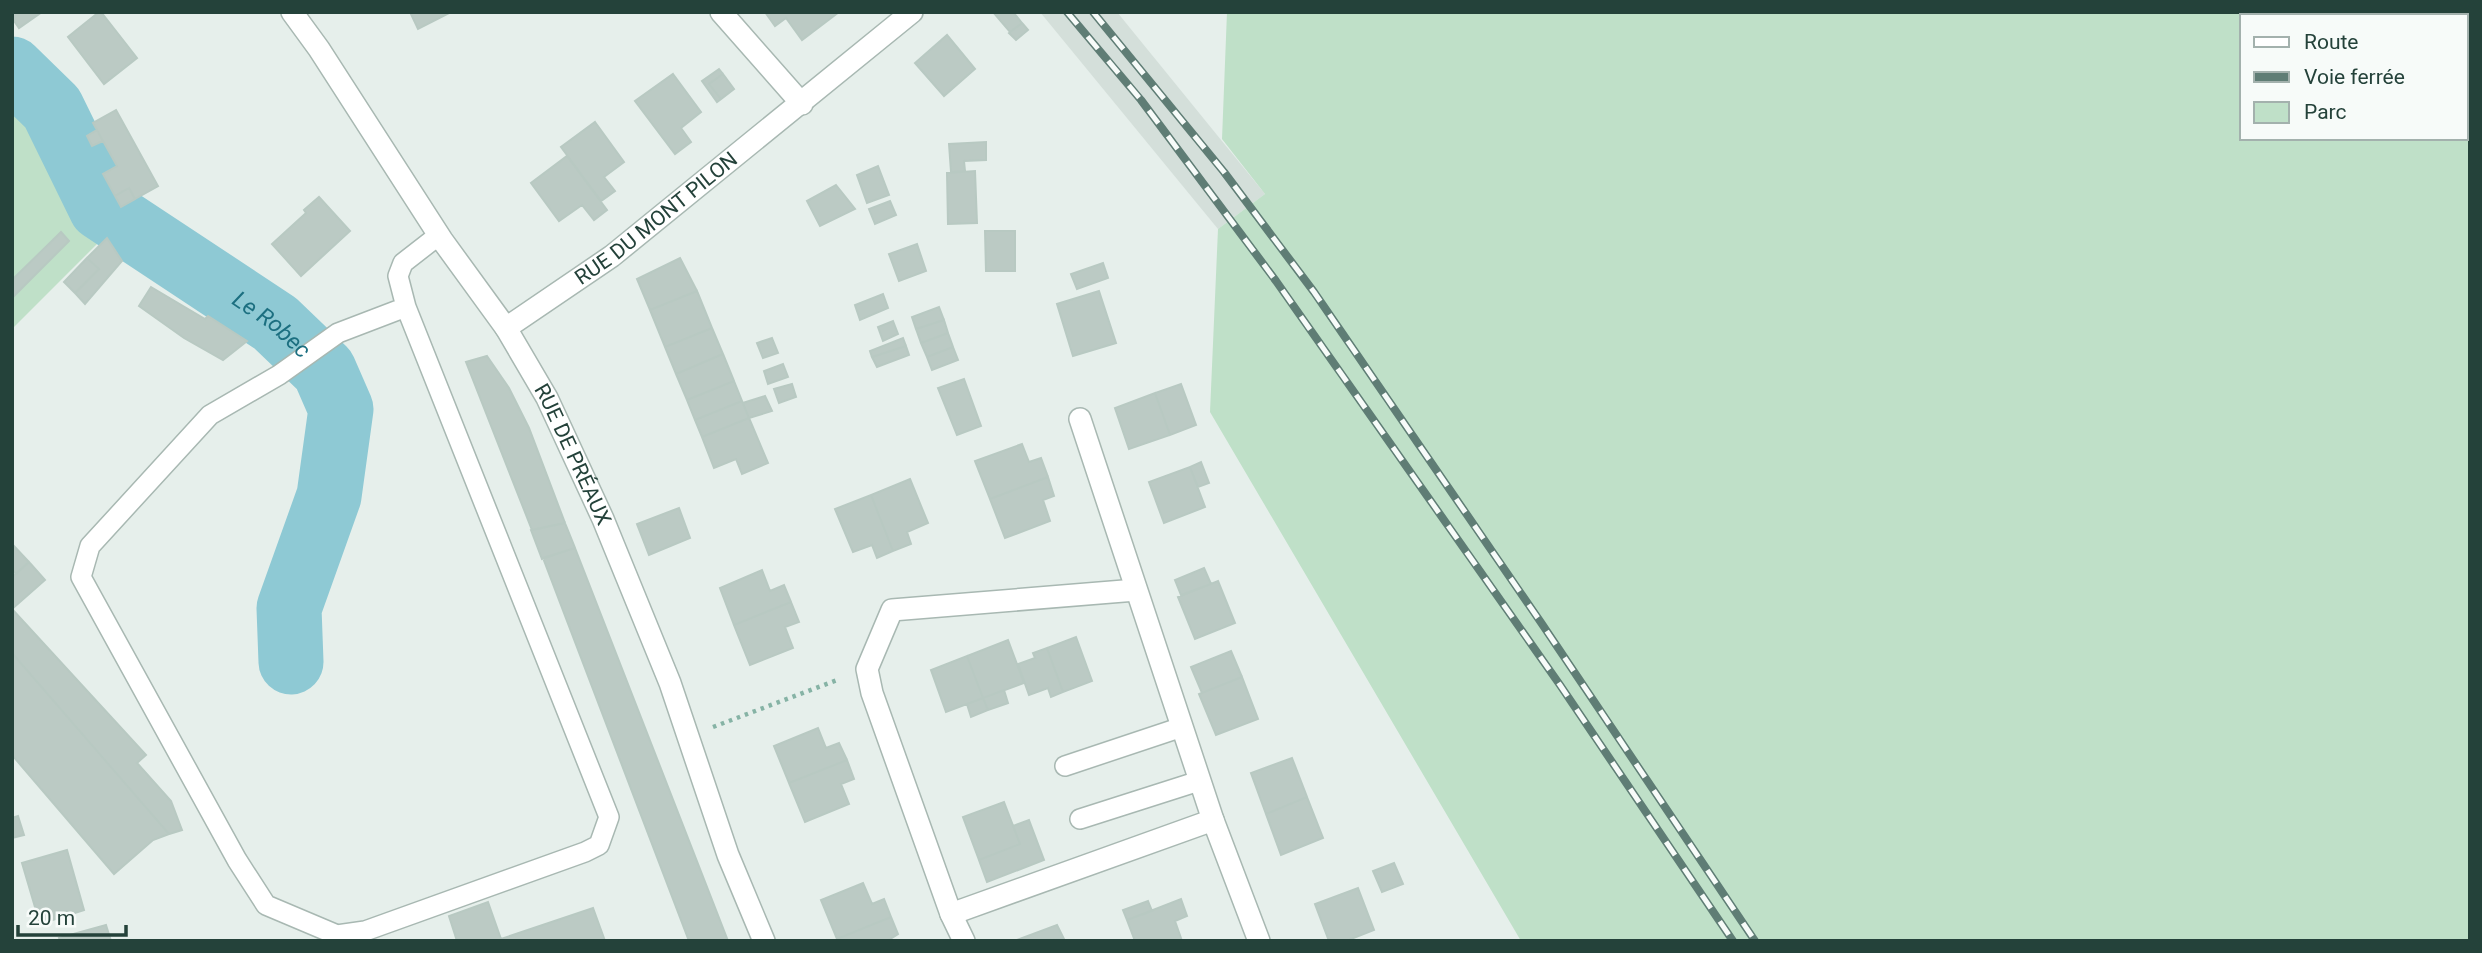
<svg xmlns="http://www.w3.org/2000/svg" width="2482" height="953" viewBox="0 0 2482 953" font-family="Roboto,sans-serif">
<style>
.built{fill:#d4dfda}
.green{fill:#bfe0c8;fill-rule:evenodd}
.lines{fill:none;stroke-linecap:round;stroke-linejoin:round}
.river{stroke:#8ec9d4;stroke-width:65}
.building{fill:#bbcac4;stroke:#b8c9c2;stroke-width:2}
.service-casing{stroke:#a8b8b2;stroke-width:22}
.minor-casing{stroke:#a8b8b2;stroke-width:24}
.tertiary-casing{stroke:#a8b8b2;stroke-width:24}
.path{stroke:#86b3a5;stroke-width:4.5;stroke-dasharray:3.5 5;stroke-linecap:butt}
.service{stroke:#fff;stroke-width:19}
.minor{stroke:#fff;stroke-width:21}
.tertiary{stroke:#fff;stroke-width:21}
.rail-casing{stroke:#5f7d75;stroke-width:8}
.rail{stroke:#f7fbf9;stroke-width:5;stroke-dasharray:16;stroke-linecap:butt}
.labels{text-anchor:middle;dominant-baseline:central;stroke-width:5;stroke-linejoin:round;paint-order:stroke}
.street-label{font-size:21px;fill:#24423a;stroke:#f7fbf9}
.water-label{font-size:23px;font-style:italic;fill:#1c6f80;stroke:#f7fbf9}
</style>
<rect width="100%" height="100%" fill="#e6efeb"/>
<!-- built -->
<path class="built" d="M1040,12h77l148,182 -47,35z"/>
<!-- green -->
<path class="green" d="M1227,12h1243v929h-949l-311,-529 8,-183 47,-35 -43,-55zM2242,16h224v122h-224z
M12,68l103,158 -103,103z"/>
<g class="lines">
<!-- river -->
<path class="river" id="s1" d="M12,69l40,39 49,100 174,115 49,47 17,39 -12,87 -40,112 2,54"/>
</g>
<!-- building -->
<path class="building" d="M12,12h30l-23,16 -7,-10z
M99,12h2l36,46 -33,26 -36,-47z
M410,12h41l-33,17z
M765,12h74l-37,28 -16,-22 -11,8z
M993,12h20l9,11 -12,9z
M1022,23l6,7 -12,10 -7,-7z
M947,35l28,34 -31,27 -29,-33z
M719,69l4,5 -14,10 12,15 -4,3 -15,-21z
M673,74l28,38 -20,16 10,14 -16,12 -40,-53z
M723,74l11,15 -13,10 -12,-15z
M116,110l42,76 -23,13 -6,-11 -14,8 -12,-22 14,-8 -24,-43z
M595,122l29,40 -20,15 11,14 -14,10 -40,-54z
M97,130l6,11 -11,5 -5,-10z
M986,142v18l-22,1 1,10 -14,1 -2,-28z
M567,156l40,54 -13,10 -12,-15 -23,16 -28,-38z
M878,166l11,29 -22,8 -10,-28z
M975,171l2,52 -29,1 -1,-51z
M836,185l19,24 -35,17 -13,-25z
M129,188l6,11 -14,8 -6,-11z
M319,197l31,34 -49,45 -29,-32 34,-31 -2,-3z
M890,201l6,14 -21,9 -6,-15z
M985,231h30v40h-29z
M61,232l8,9 -57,57v-18z
M107,238l15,23 -37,43 -10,-11 24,-24 -12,-11z
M917,244l9,27 -27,10 -10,-27z
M87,258l12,11 -24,24 -11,-11z
M680,258l17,33 -47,19 -13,-31z
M1103,263l5,15 -31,11 -6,-15z
M151,287l54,32 3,-3 39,25 -24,19 -39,-22 -45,-32z
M697,291l15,37 -47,19 -15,-37z
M1099,291l17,52 -43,13 -16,-52z
M883,294l5,14 -28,12 -5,-15z
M939,307l5,13 -28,9 -4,-12z
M944,320l4,13 -27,10 -5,-14z
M893,321l5,13 -15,7 -5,-14z
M712,328l11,26 -47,20 -11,-27z
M948,333l5,14 -26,10 -6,-14z
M772,338l6,15 -15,5 -6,-15z
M903,338l3,8 -34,11 -2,-6z
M906,346l3,9 -32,12 -5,-10z
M953,347l5,13 -26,10 -5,-13z
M723,354l11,27 -47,19 -11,-26z
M487,356l22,32 20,40 36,95 -33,7 -66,-168z
M783,364l5,13 -20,7 -4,-13z
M964,379l17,47 -24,9 -19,-47z
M734,381l8,20 -47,19 -8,-20z
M792,384l4,13 -17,6 -5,-14z
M1181,384l15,41 -26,10 -15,-42z
M1155,393l15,42 -41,14 -14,-41z
M765,396l7,15 -23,7 -6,-15z
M742,401l7,17 -47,19 -7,-17z
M749,418l19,45 -26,11 -6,-15 -22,9 -12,-31z
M1022,444l7,18 12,-4 7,19 -58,22 -15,-38z
M1201,462l8,21 -11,4 -8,-20z
M1190,467l15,40 -41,16 -15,-41z
M1048,477l6,19 -11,4 7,21 -45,17 -15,-39z
M910,479l18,44 -21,9 4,12 -18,7 -22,-56z
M871,495l22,56 -16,7 -5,-13 -19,7 -18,-43z
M679,508l11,30 -41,17 -12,-31z
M565,523l10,25 -33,11 -11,-29z
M12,544l17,18 -13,12 -4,-5z
M575,548l153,393h-39l-146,-383z
M29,562l16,18 -33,29 134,146 -9,8 34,38 11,29 -13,4 -157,-181v-76z
M1204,568l7,16 -30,11 -6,-15z
M762,570l8,21 14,-6 7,17 -57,23 -14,-37z
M1218,581l17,42 -40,16 -17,-42z
M791,602l8,20 -14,5 8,21 -43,17 -16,-40z
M1076,637l16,44 -29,11 -16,-44z
M1008,640l16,43 -41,15 -16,-42z
M1047,648l16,44 -12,5 -3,-9 -19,7 -11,-31 17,-6 -2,-5z
M1231,651l11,26 -40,16 -11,-26z
M12,653l157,181 -16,6 -39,34 -102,-119z
M967,656l16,42 -37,14 -15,-42z
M1242,677l16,42 -42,16 -17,-41z
M1004,690l4,13 -20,7 -5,-12z
M983,698l5,12 -17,7 -4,-13z
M818,728l8,20 13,-5 8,17 -58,23 -15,-37z
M1292,758l15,39 -41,17 -15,-41z
M847,760l7,19 -13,5 8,20 -44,18 -16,-39z
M1307,797l16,41 -42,17 -15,-41z
M1004,802l16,42 -41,16 -16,-43z
M18,816l6,19 -12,3v-20z
M1029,820l15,40 -57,22 -8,-22 41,-16 -7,-18z
M67,850l17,60 -44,14 -18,-61z
M1394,863l9,21 -21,8 -9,-21z
M863,883l9,21 12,-5 7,18 -54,22 -16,-39z
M1358,888l16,42 -28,11h-17l-14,-37z
M1181,899l6,17 -12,5 7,20h-47l-8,-21z
M1148,901l4,10 -25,9 -4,-10z
M488,902l13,37 92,-31 12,33h-148l-8,-25z
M891,917l7,17 -11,7h-50v-2z
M106,925l5,16h-51l-1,-3z
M1057,925l7,14 -50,2z"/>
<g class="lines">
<defs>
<path id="service" d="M406,307l-68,26 -59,42 -69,40 -120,131 -9,31 156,283 29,45 71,30 28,-4 220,-79 14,-7 10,-28 -203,-510 -8,-31 5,-13 36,-28
M1065,766l117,-39
M1080,819l119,-38"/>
<g id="minor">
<path d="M721,12l81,92"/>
<path id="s2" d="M506,328l106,-72 300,-244"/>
<path d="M1080,419l133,401 46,121"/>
<path d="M951,914l262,-94"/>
<path d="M964,941l-13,-27 -79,-221 -5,-24 25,-59 244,-20"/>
</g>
<g id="tertiary">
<path id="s3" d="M292,12l27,37 123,191 64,88 41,70 56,121 67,164 58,172 36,86"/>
</g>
</defs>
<!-- service casing -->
<use href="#service" class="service-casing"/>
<!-- minor casing -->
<use href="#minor" class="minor-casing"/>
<!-- tertiary casing -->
<use href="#tertiary" class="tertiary-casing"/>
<!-- path -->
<path class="path" d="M713,727l127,-48"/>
<!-- service -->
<use href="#service" class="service"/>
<!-- minor -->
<use href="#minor" class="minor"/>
<!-- tertiary -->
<use href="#tertiary" class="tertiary"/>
<defs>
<path id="rail" d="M1067,12l74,88 135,181 284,404 173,256
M1093,12l131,160 90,120 228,332 213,317"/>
</defs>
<!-- rail casing -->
<use href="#rail" class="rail-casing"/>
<!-- rail -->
<use href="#rail" class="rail"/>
</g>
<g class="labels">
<!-- street labels -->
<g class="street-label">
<text stroke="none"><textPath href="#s2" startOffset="186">RUE DU MONT PILON</textPath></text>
<text stroke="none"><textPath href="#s3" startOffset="525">RUE DE PRÉAUX</textPath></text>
</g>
<!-- water labels -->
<g class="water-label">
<text stroke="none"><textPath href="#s1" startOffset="374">Le Robec</textPath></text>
</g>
</g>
<!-- border -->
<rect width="2482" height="953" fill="none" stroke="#24423a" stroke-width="28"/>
<!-- legend -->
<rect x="2240" y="14" width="228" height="126" fill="#f7fbf9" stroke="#a3b1ad" stroke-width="2"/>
<rect x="2254" y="37" width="35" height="10" fill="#ffffff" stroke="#a3b1ad" stroke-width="2"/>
<text x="2304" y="49" font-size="21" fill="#24423a">Route</text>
<rect x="2254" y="72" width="35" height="10" fill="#5f7d75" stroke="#a3b1ad" stroke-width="2"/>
<text x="2304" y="84" font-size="21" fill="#24423a">Voie ferrée</text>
<rect x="2254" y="102" width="35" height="21" fill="#bfe0c8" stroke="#a3b1ad" stroke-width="2"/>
<text x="2304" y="119" font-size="21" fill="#24423a">Parc</text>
<!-- scale -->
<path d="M18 925v10h108v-10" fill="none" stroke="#24423a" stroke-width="3.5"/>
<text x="28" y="925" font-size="21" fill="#24423a" stroke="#f7fbf9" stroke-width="5" paint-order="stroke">20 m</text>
</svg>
